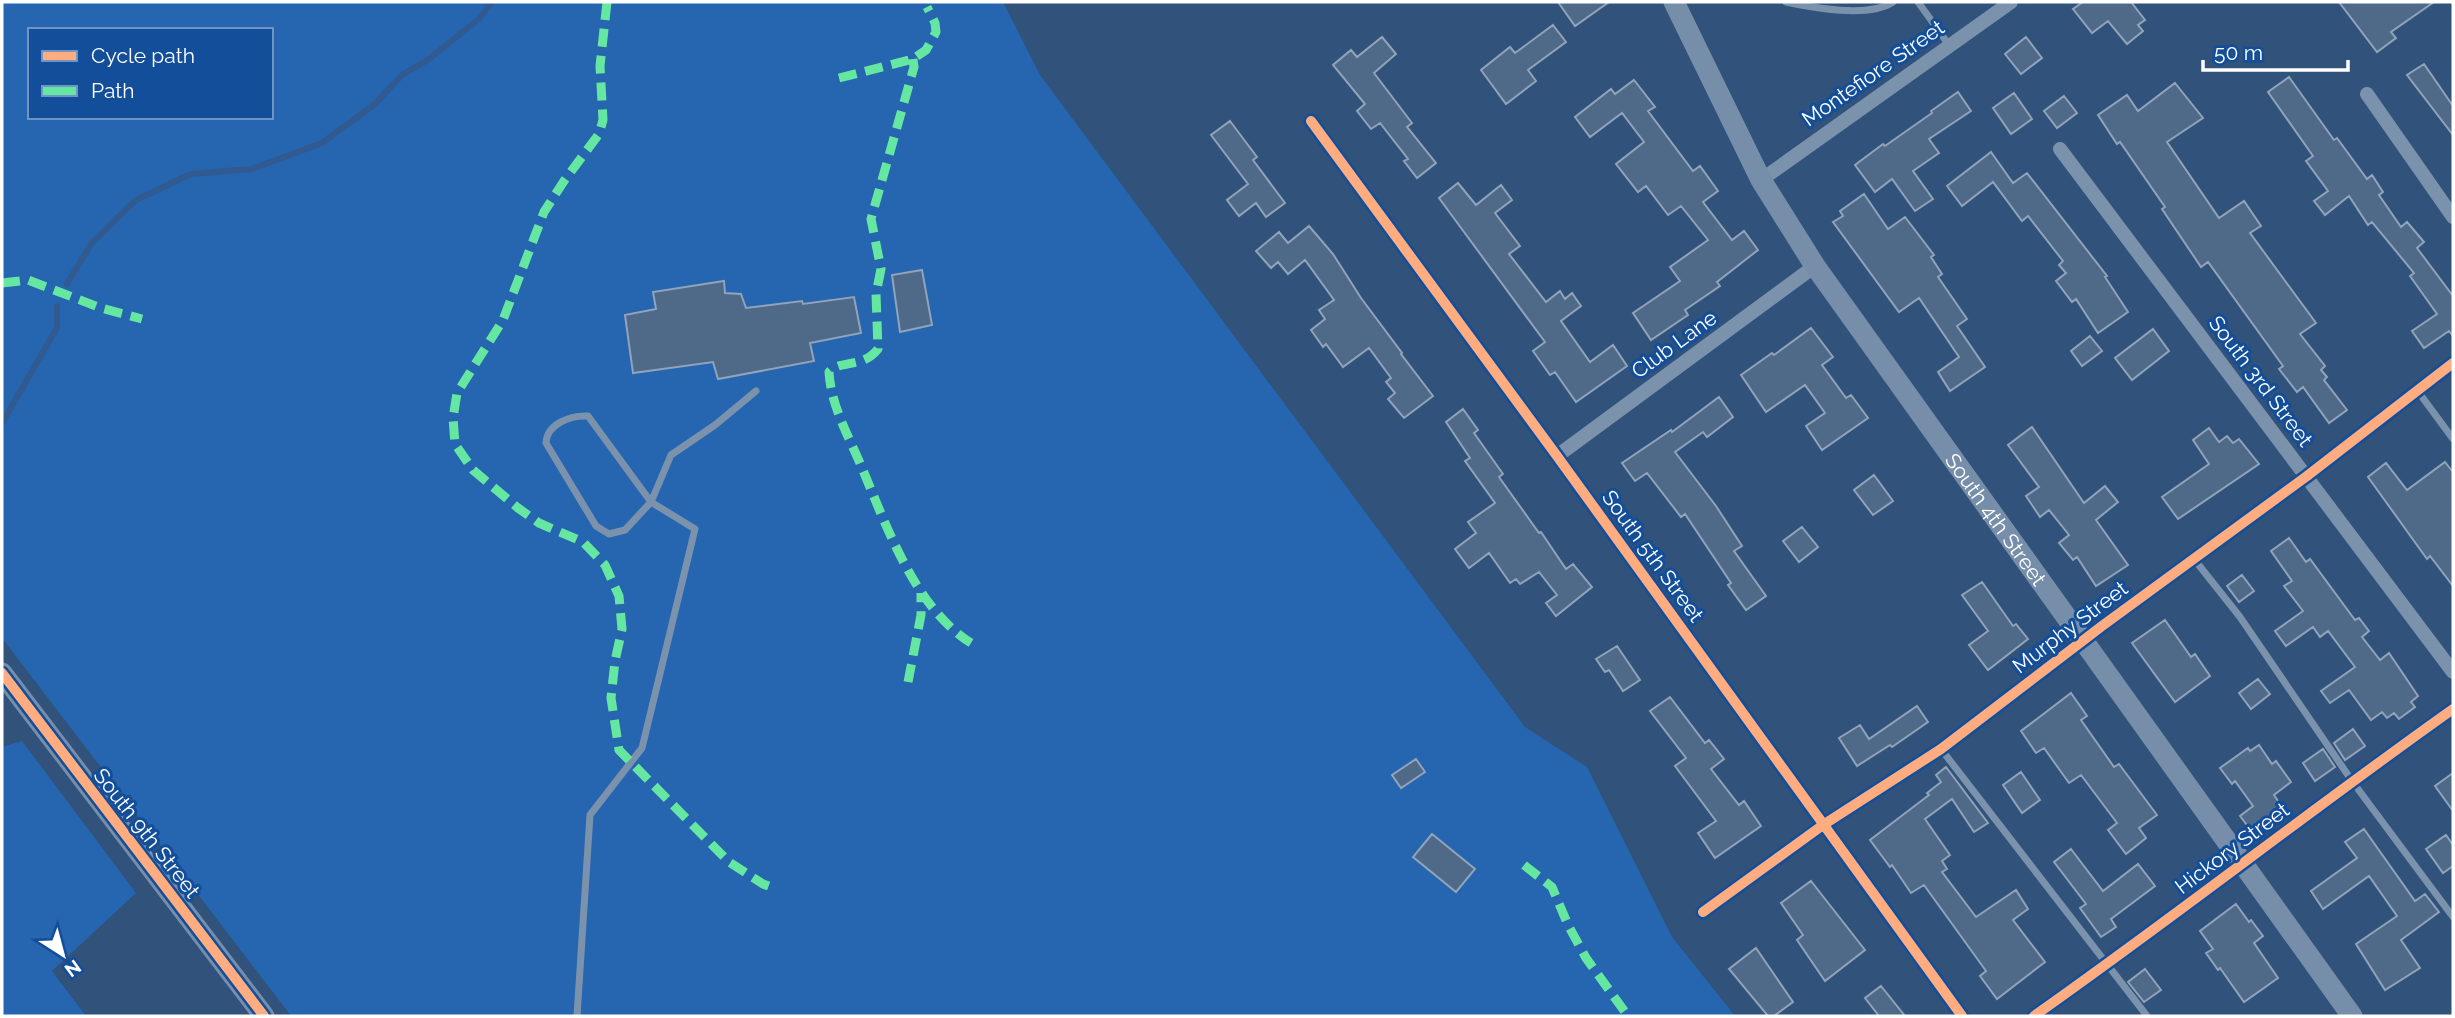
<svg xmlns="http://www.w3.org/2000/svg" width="2455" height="1018" viewBox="0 0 2455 1018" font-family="Raleway,sans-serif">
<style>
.green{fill:#2665b0;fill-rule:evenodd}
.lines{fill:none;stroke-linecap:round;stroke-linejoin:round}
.stream{stroke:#305a90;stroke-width:6}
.building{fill:#4f6989;stroke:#90a3ba;stroke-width:2}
.lane{stroke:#7b92ad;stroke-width:7}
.street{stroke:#7b92ad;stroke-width:14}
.secondary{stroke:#768ea9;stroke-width:21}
.quiet{stroke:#66e7a1;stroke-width:9;stroke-dasharray:18 9;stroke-linecap:butt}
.cycleway-casing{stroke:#124e99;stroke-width:15}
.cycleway{stroke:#ffac80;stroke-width:10}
.labels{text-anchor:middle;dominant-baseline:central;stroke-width:6;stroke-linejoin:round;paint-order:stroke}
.street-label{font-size:21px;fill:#fff;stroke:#124e99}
</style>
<rect width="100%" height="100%" fill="#31527a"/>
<!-- green -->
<path class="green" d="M2,2h1001l37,73 485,652 62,40 85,170 63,79h-1444l-289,-378zM30,30h241v87h-241z
M22,741l114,152 -84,78 34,45h-84v-269z"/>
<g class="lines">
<!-- stream -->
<path class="stream" d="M67,284l24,-40 45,-44 55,-26 61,-5 70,-26 53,-39 27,-29 27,-16 51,-41 12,-16
M2,423l55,-95v-22"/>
</g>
<!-- building -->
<path class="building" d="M1558,2h51l-34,24z
M2083,2h48l14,18 -7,5 5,6 -16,13 -19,-23 -16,12 -19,-24z
M2339,2h95l-43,30 5,6 -19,14z
M1553,25l13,17 -38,28 8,11 -30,23 -25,-34 29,-23 5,6z
M1382,37l14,17 -22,19 38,50 -5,4 29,36 -19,15 -13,-17 4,-2 -28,-36 -9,6 -14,-18 8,-7 -32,-39 18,-15 6,7z
M2026,37l16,21 -21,16 -16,-20z
M2424,64l29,42v29l-46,-60z
M2289,77l45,63 3,-2 30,41 5,-4 11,17 -4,3 22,32 6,-5 17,20 -7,6 36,48v40l-4,-5 -25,17 -12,-17 25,-17 -27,-38 4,-3 -42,-51 -4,3 -19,-29 -24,19 -11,-14 14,-10 -22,-30 7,-5 -45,-64z
M1634,80l21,27 -7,4 45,60 7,-5 18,25 -15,11 29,38 12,-9 14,19 -41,32 3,4 -35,24 3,5 -37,25 -18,-27 47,-32 -10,-14 38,-27 -27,-34 -13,9 -22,-29 -8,6 -22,-28 28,-22 -22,-29 -32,24 -15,-20 36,-28 4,5z
M2175,83l28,35 -36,24 52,76 25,-17 17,25 -11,7 66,90 -16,11 25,32 -4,4 6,7 -3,3 23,30 -18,13 -26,-36 -6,5 -18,-23 4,-3 -75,-104 -7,5 -39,-58 3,-2 -45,-65 -3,2 -19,-29 29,-20 11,16z
M1958,92l13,19 -42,28 10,14 -26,18 20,28 -18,12 -23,-32 -17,13 -20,-27 28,-21 2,2 47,-33 -1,-2z
M2014,93l18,26 -21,15 -18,-26z
M2064,96l13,17 -20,15 -13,-17z
M1230,121l27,36 -4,3 32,43 -19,14 -10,-14 -17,13 -12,-16 21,-16 -37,-49z
M1991,152l22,31 14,-10 80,103 -2,1 23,35 -30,21 -22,-34 -4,3 -16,-21 10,-8 -7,-8 4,-4 -35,-45 -6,5 -29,-39 -31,24 -15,-20z
M1458,183l18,22 25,-20 11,15 -17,13 25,33 -11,8 37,48 14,-11 5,8 7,-6 9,13 -20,15 29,41 23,-17 14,21 -51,36 -21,-30 -5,3 -17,-24 12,-9 -106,-144z
M1864,194l24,35 17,-12 29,38 -3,2 11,17 -4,3 29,42 -10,7 28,41 -35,24 -12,-19 21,-15 -40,-59 -20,14 -66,-90 10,-6 -3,-5z
M1309,226l24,28 28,44 41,55 -1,1 32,42 -29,22 -16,-19 7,-6 -9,-11 5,-4 -22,-30 -26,19 -17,-23 -3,3 -12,-17 14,-11 -6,-9 15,-10 -29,-40 -17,14 -10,-12 -7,6 -15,-17 23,-19 9,11z
M922,270l10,55 -32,7 -8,-57z
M724,281l1,12 16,1 5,14 56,-7 1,3 51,-7 7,36 -51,10 4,18 -96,18 -5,-17 -80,11 -8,-58 31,-6 -3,-17z
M1811,328l22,29 -11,8 24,33 5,-3 17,23 -46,32 -16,-24 19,-13 -20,-28 -39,27 -25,-37 31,-22 2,2z
M2153,329l16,22 -37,29 -17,-22z
M2090,336l12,15 -20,15 -11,-15z
M1719,397l14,20 -26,20 -4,-5 -28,20 41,54 26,40 -8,5 32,45 -20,14 -18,-25 3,-2 -46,-69 -4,3 -34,-44 -12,8 -13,-18 49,-33 1,2z
M1463,409l15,21 -4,3 29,41 -4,3 40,56 2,-1 25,37 7,-5 19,23 -36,29 -10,-13 11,-8 -18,-23 -19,12 -4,-5 -6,4 -21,-30 -20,15 -14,-19 21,-16 -8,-11 27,-19 -30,-42 5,-3 -24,-36z
M2032,427l52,76 21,-17 13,16 -22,18 32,45 -32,21 -19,-29 -4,3 -14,-17 10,-8 -20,-25 -9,7 -14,-21 13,-9 -31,-42z
M2209,428l10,14 8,-6 6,7 6,-4 20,25 -81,55 -16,-22 47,-33 -16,-24z
M2445,462l8,10v114l-23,-30 -3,3 -59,-82 18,-14 21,27z
M1874,475l19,26 -20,14 -19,-25z
M1802,527l16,20 -19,15 -16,-21z
M2289,538l17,24 4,-3 45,61 4,-2 10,13 -7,6 18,23 9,-7 29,43 -7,6 4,5 -16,12 -5,-6 -7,5 -5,-6 -11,8 -22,-30 -19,13 -9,-12 34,-24 -27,-36 -8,6 -7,-10 -27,19 -11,-15 28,-20 -19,-25 8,-5 -21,-30z
M2242,575l12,16 -15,11 -12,-16z
M1982,582l31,44 3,-2 12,15 -40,31 -19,-25 19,-14 -26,-36z
M2165,620l26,37 4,-3 15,22 -35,26 -43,-59z
M1617,646l23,34 -17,11 -14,-21 -4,2 -9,-13z
M2258,679l12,15 -19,15 -12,-16z
M2071,693l16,23 -6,4 33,47 5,-3 38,51 -18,13 7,10 -20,16 -18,-24 9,-7 -36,-48 -12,8 -25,-35 -8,5 -15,-22z
M1670,697l35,46 4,-3 15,19 -13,10 28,36 5,-4 17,25 -46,32 -17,-25 18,-12 -41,-55 11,-8 -36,-47z
M1917,706l11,16 -36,25 -2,-2 -33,21 -18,-28 21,-13 9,14z
M2353,729l12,17 -20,14 -11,-17z
M2259,745l13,19 4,-3 15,21 -17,13 8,12 -32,22 -10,-13 13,-10 -18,-25 -3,3 -12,-16 28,-20 2,3z
M2323,749l12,18 -20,14 -12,-18z
M1416,759l9,13 -24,16 -9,-13z
M1946,767l42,56 -14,9 -22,-33 -27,20 25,36 -8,6 5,8 -5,3 34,45 40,-27 12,19 -15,11 32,42 -48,37 -17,-23 6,-5 -62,-86 -13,8 -19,-28 -2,2 -20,-27 59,-45 -2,-2 14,-11 -5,-7z
M2021,772l19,28 -18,13 -19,-28z
M2453,773v38l-18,-25z
M2364,829l51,72 10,-7 14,18 -38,28 19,28 -35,22 -29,-46 41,-28 -28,-40 -46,33 -12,-18 46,-33 -12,-16z
M1432,834l43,35 -19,23 -43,-35z
M2446,835l7,10v21l-10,7 -17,-24z
M2071,849l32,42 35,-27 17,22 -44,33 5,8 -15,10 -21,-29 6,-4 -32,-42z
M1811,881l54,69 -40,31 -28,-41 6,-5 -22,-32z
M2236,904l13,18 2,-2 12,16 -9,7 24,35 -34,24 -24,-34 -2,2 -12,-17 7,-4 -13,-18z
M1756,948l37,54 -19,14h-6l-39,-47z
M2145,969l16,21 -17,12 -16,-20z
M1881,986l24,30h-26l-14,-18z"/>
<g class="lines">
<!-- lane -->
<path class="lane" d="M1786,2c28,6 83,16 107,0
M1918,2l31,43
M2417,390l36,49
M2194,559l46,58 112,164 101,136
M1941,749l206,267
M577,1016l13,-201 52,-67 53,-219 -44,-27 -63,-86c-16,-1 -41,7 -42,27l50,83 13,8 16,-4 26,-28 20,-47 44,-30 41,-34"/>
<!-- street -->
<path class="street" d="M2367,94l86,123
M1311,121l246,335 405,560
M2060,149l393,523
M1761,180l250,-178
M1557,456l258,-190
M1703,912l120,-87 118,-76 161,-123 205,-150 146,-113
M2034,1016c142,-100 278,-207 419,-307"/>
<!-- secondary -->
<g class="secondary">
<path id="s1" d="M1674,2l87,178 54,86 537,750"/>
<path d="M2,673l262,343"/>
</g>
<!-- quiet -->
<path class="quiet" d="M607,2l-7,64 3,54 -4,14 -35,47 -20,31 -41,108 -46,73 -4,25 2,26 18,26 45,38 21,15 44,19 22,23 14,31 3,33 -7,32 -4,37 8,52 110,112 34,22 14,5
M913,59l1,8 -43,152 10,50 -5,25 2,55c-16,20 -36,10 -49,23 2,35 20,64 33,96 25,59 53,140 109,175
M839,78l74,-19 13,-9 10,-18 -1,-9 -8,-16
M2,283l26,-3 73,28 41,11
M908,682l13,-67v-22
M1524,865l28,22 16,38 18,33 42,58"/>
<defs>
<path id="cycleway" d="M1311,121l246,335 405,560
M2,673l262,343
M1703,912l120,-87 118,-76 161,-123 205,-150 146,-113
M2034,1016c142,-100 278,-207 419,-307"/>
</defs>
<!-- cycleway casing -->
<use href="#cycleway" class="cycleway-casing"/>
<!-- cycleway -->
<use href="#cycleway" class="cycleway"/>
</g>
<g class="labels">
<!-- street labels -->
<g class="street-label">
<text transform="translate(1873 73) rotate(-35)">Montefiore Street</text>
<text transform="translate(1674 344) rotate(-36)">Club Lane</text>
<text transform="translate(2261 381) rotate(53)">South 3rd Street</text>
<text stroke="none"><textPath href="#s1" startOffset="611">South 4th Street</textPath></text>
<text transform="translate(1653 556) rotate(54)">South 5th Street</text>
<text transform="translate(2070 627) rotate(-37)">Murphy Street</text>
<text transform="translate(147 833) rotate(52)">South 9th Street</text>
<text transform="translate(2232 848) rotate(-37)">Hickory Street</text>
</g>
</g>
<!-- border -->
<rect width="2455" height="1018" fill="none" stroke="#ffffff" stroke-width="7"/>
<!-- legend -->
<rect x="28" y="28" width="245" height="91" fill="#124e99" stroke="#7195c2" stroke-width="2"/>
<rect x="42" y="51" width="35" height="10" fill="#ffac80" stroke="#7195c2" stroke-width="2"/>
<text x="91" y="63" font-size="21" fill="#ffffff">Cycle path</text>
<rect x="42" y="86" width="35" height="10" fill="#66e7a1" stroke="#7195c2" stroke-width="2"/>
<text x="91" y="98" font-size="21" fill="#ffffff">Path</text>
<!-- north arrow -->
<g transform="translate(63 955) rotate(144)" stroke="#124e99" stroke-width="5" paint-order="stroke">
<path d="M0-5L12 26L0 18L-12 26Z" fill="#ffffff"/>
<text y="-10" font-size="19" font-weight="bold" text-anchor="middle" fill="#ffffff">N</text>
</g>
<!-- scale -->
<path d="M2203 60v10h145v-10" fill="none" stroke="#ffffff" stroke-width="3.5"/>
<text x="2214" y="60" font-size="21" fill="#ffffff" stroke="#124e99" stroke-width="5" paint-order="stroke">50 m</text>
</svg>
